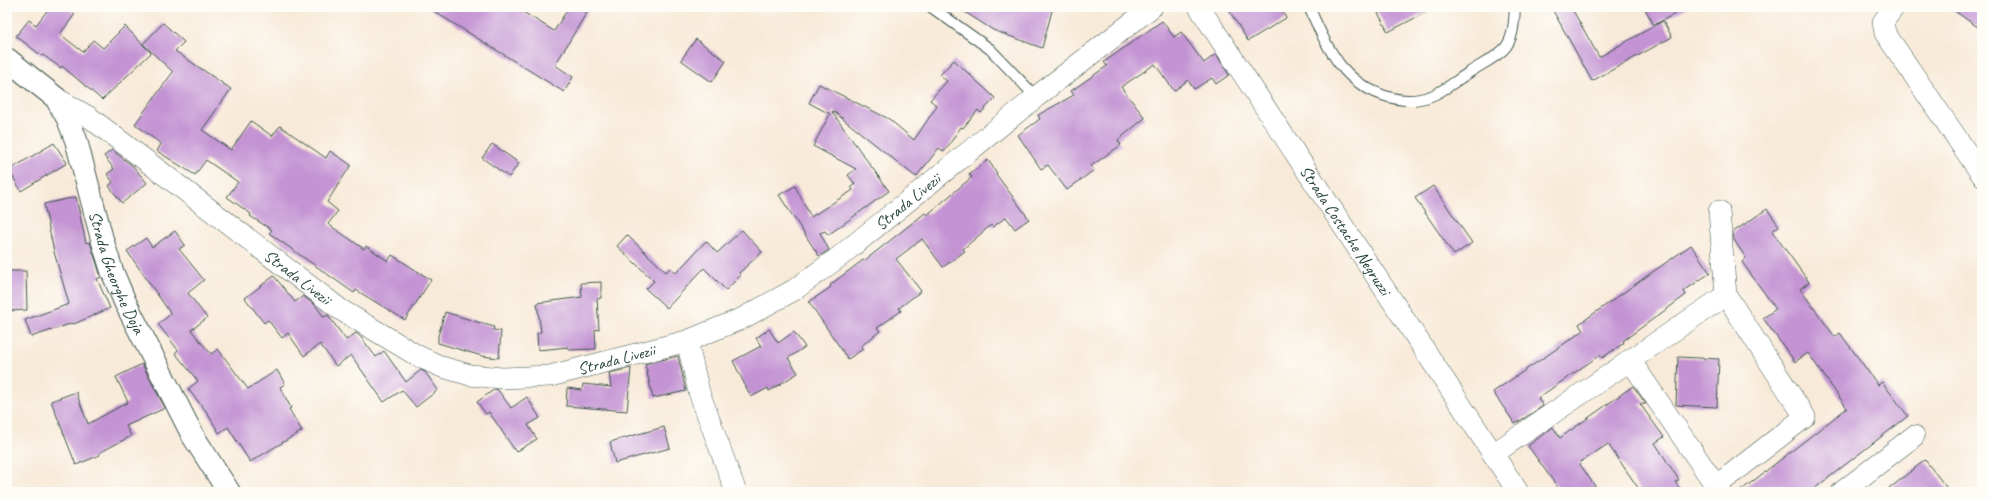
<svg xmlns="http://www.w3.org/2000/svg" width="1989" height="499" viewBox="0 0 1989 499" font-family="Caveat,sans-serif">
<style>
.building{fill:#c393d3}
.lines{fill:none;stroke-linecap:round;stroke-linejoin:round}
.service-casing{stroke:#40574d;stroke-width:12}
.minor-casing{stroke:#40574d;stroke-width:22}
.tertiary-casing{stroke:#40574d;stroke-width:24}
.service{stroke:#fff;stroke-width:10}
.minor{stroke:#fff;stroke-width:21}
.tertiary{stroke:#fff;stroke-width:22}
.labels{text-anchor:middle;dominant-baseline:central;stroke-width:3;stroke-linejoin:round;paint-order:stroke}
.street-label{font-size:17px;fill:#1f3d34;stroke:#fdfcf7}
</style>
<rect width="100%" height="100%" fill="#fdfcf7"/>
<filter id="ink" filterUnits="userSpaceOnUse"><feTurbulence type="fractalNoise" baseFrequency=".025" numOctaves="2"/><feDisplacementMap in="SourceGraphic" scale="8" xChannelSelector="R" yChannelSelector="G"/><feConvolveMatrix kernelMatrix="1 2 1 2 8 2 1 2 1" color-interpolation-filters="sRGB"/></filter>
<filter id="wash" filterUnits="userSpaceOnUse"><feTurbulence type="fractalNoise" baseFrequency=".012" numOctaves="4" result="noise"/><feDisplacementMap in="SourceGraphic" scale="16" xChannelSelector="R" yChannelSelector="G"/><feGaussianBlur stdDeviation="0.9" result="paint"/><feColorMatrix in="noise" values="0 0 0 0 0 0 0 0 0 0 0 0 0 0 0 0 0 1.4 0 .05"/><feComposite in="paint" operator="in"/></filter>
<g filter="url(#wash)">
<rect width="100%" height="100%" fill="#f8ead8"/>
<g id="blocks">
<!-- building -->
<path class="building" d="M50,7h16l9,7 -15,20 23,18 10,-12 10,8 22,-22 26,27 -49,47 -40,-34 -1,2 -18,-13 -1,1 -26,-20 13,-16 7,5z
M427,7h88l39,24 15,-24h21l-35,58 18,12 -9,15z
M957,7h96l-11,41 -49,-18z
M1227,7h53l6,11 -38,23z
M1375,7h61l-48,25z
M1551,7h20l28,50 64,-36 9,16 -80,44z
M1644,7h44l-34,18z
M1949,7h33v23z
M1162,21l12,16 7,-5 23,31 12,-9 13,21 -13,9 -4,-6 -18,11 -6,-9 -14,11 -19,-27 -34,23 24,31 -27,22 3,5 -30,21 3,4 -27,20 -19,-25 -7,4 -23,-34 22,-16 -2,-4 36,-20 -3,-4 36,-25 -3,-4z
M163,23l21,19 -9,9 56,38 -29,41 29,20 20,-29 21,15 8,-10 46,32 4,-7 21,14 -24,37 11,9 -10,13 36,25 2,-3 22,15 4,-6 39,25 -26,40 -49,-30 -2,3 -85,-60 3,-3 -22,-14 1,-2 -24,-17 11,-15 -32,-22 -11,15 -38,-24 4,-7 -26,-20 38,-52 -30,-28z
M696,39l30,22 -14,21 -31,-22z
M954,60l41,38 -14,15 -3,-3 -15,18 -2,-1 -17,25 -5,-4 -23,29 -83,-66 -1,1 57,79 -61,44 -3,-4 -5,2 9,17 -10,6 -40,-61 16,-9 16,31 42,-27 -2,-3 4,-3 -7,-9 8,-6 -43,-23 17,-32 -21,-11 10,-19 70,35 25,21 23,-34 -7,-6 17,-19 -7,-6z
M54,143l13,20 -46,28 -12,-21z
M492,144l27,19 -10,14 -27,-19z
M112,150l21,16 14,17 -25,20 -13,-17 4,-4 -6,-8 7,-5 -10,-13z
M988,160l9,13 -1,1 33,45 -14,10 -9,-12 -13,10 -2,-2 -28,24 2,2 -22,16 -21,-28 -26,20 25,32 -22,17 2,3 -24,17 3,3 -19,15 2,3 -15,10 -39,-57 22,-15 -1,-2 33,-25 1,1 61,-48 2,2 45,-38 -3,-3z
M1433,186l39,57 -18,12 -39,-57z
M76,197l10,46 4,-1 11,35 -4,2 13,29 -36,16 -1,-1 -42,14 -6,-17 44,-16 -15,-52 -10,-48z
M1767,209l12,17 -7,5 37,51 -9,7 35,48 5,-4 38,52 4,-3 26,34 -98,76h-71l108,-84 -39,-55 -13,9 -32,-44 13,-9 -34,-47 4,-4 -12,-18 -1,-8z
M742,230l20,22 -23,21 2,2 -15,15 -22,-22 -37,40 -21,-19 8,-8 -37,-35 10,-11 39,37 4,-4 6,5 30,-32 11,12z
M175,231l10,14 -6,4 25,31 -16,13 19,25 -16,12 20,24 7,-5 30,40 29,-19 8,14 -5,3 11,21 -2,1 13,22 -52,31 -22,-35 -9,6 -13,-22 -18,-22 10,-8 -23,-28 3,-3 -20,-26 13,-10 -44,-63 19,-13 6,9z
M1691,245l19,28 -26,18 2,4 -63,46 1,2 -22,15 -2,-3 -62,43 5,8 -28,18 -22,-32 90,-61 -4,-7z
M8,271h18l1,39 -18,1z
M274,276l21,26 8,-6 11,8 10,13 4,-2 18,25 10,-7 4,3 16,21 8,-6 22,31 15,-12 4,2 13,18 -22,17 -14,-17 -18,12 -33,-47 -15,11 -16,-22 -16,12 -16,-23 -6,5 -14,-18 -4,3 -19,-25z
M601,282v16l-4,1 2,30 -4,1 1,19 -27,1v-3l-31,3 -1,-17 4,-1 -4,-29 45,-6 -1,-14z
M445,312l49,15 -1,3 8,1 -2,27 -17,-2 -44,-13v-7z
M769,329l9,14 16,-11 11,15 -17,11 10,15 -29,18 -1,-3 -17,9 -18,-36 28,-15 -5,-8z
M678,356l8,35 -33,7 -8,-34z
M1678,357l41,2 -2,48 -41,-2z
M142,364l23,44 -39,18 5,10 -32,17 1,2 -24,10 -25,-64 25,-9 12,32 40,-22 -12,-25z
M631,368l-4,43 -61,-5 1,-18 15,2 1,-6 28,3 -2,-14z
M1633,386l13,18h-6l24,33 -9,6 24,37 -4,2 7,10h-41l-33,-48 -29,19 20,29h-38l-33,-46 25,-19 7,11z
M495,389l3,1 13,18 16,-11 13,21 -12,7 9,14 -21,13 -27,-40 -3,2 -9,-12z
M664,427l6,21 -55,15 -5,-21z
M1925,460l25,32h-65z"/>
</g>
</g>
<g filter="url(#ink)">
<use href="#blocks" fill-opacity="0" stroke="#40574d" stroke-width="1"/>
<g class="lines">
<defs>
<path id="service" d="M931,7l59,42 46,48
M1309,7c9,20 18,41 32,59 20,25 59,42 90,30 13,-5 27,-17 39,-24 10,-7 24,-13 33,-22 11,-10 11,-29 12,-43"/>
<g id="minor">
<path id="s1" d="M1199,7l319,485"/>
<path d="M1894,7l-11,15 2,11 97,142"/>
<path id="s2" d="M56,98l33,19 252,193 77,46 24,11 28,8 32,3 48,-2 137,-35 56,-23 51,-28 45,-33 197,-160 116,-90"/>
<path d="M687,341l12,51 37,100"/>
<path d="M1630,360l86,126"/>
<path d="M1493,454l233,-159"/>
<path d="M1717,492l-1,-6 89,-69 -79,-122 -7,-84"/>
<path d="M1842,492l72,-56"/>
</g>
<g id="tertiary">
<path id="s3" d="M7,59l49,39 12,21 8,21 26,99 10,32 13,31 68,134 36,56"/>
</g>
</defs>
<!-- service casing -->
<use href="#service" class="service-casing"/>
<!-- minor casing -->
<use href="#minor" class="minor-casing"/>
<!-- tertiary casing -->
<use href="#tertiary" class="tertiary-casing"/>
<!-- service -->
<use href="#service" class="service"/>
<!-- minor -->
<use href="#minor" class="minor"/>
<!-- tertiary -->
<use href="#tertiary" class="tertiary"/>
</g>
</g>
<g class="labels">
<!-- street labels -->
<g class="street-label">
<text stroke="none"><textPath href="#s2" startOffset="985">Strada Livezii</textPath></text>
<text stroke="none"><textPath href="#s1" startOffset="267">Strada Costache Negruzzi</textPath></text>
<text stroke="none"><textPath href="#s3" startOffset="248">Strada Gheorghe Doja</textPath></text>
<text stroke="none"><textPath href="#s2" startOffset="301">Strada Livezii</textPath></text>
<text stroke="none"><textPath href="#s2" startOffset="649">Strada Livezii</textPath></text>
</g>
</g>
<!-- margin -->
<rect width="1989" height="499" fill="none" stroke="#fdfcf7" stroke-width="24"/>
</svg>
